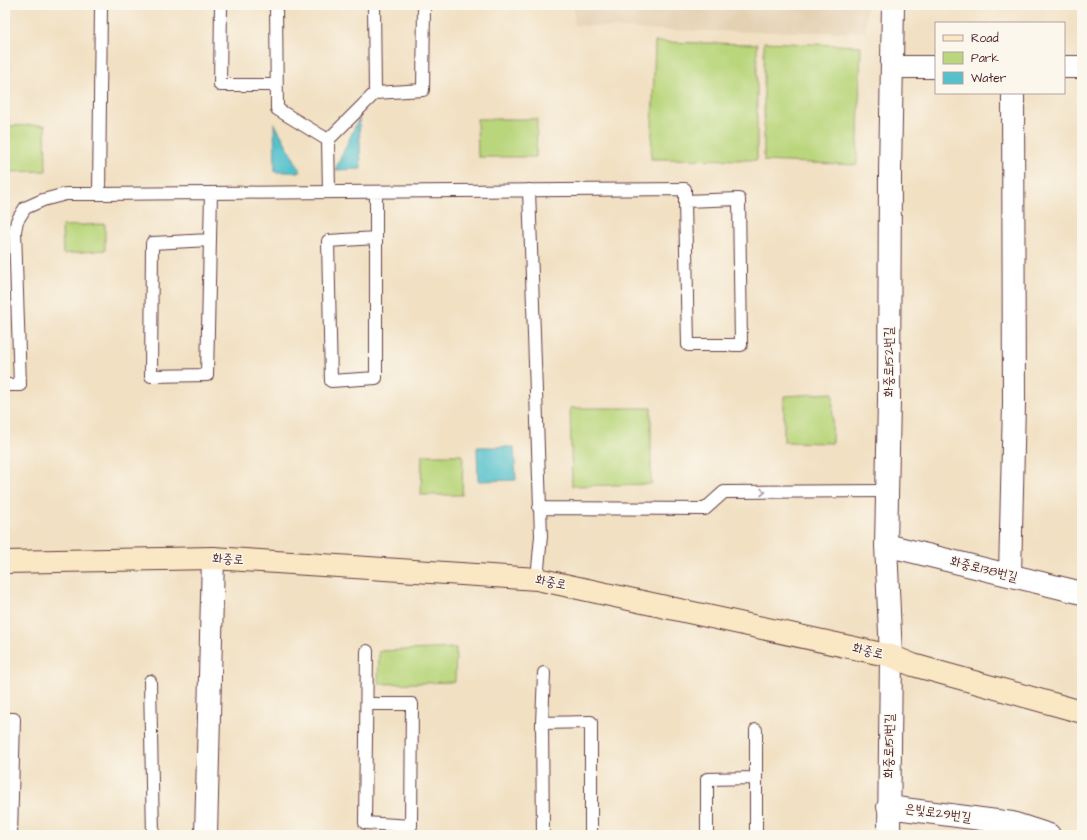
<svg xmlns="http://www.w3.org/2000/svg" width="1087" height="840" viewBox="0 0 1087 840" font-family="'Architects Daughter','Poor Story',sans-serif">
<style>
.built{fill:#e4d1b4}
.green{fill:#b9d67c;stroke:#827a54}
.water{fill:#54c1cc;stroke:#4f707c}
.lines{fill:none;stroke-linecap:round;stroke-linejoin:round}
.lane-casing{stroke:#633c42;stroke-width:14}
.street-casing{stroke:#633c42;stroke-width:24}
.secondary-casing{stroke:#633c42;stroke-width:24}
.lane{stroke:#fff;stroke-width:12}
.street{stroke:#fff;stroke-width:22}
.secondary{stroke:#fae7c3;stroke-width:22}
.oneway{stroke:#ae9aa0}
.labels{text-anchor:middle;dominant-baseline:central;stroke-width:3;stroke-linejoin:round;paint-order:stroke}
.street-label{font-size:13px;fill:#4a1f2b;stroke:#fbf7ec}
</style>
<rect width="100%" height="100%" fill="#fbf7ec"/>
<filter id="ink" filterUnits="userSpaceOnUse"><feTurbulence type="fractalNoise" baseFrequency=".025" numOctaves="2"/><feDisplacementMap in="SourceGraphic" scale="8" xChannelSelector="R" yChannelSelector="G"/><feConvolveMatrix kernelMatrix="1 2 1 2 8 2 1 2 1" color-interpolation-filters="sRGB"/></filter>
<filter id="wash" filterUnits="userSpaceOnUse"><feTurbulence type="fractalNoise" baseFrequency=".012" numOctaves="4" result="noise"/><feDisplacementMap in="SourceGraphic" scale="16" xChannelSelector="R" yChannelSelector="G"/><feGaussianBlur stdDeviation="0.9" result="paint"/><feColorMatrix in="noise" values="0 0 0 0 0 0 0 0 0 0 0 0 0 0 0 0 0 1.4 0 .05"/><feComposite in="paint" operator="in"/></filter>
<g filter="url(#wash)">
<rect width="100%" height="100%" fill="#f1e0c2"/>
<!-- built -->
<path class="built" d="M574,5h292v27h-109l-103,-2 -80,-5z"/>
<!-- green -->
<path class="green" d="M655,42l102,2v116l-106,-1z
M764,42l97,4 -4,119 -93,-4z
M477,119h60l-1,38h-58z
M45,125l1,46 -41,1v-46z
M105,224v26l-42,4 -1,-28z
M833,393l-1,50 -48,-1v-46z
M570,408h81v76l-79,2z
M422,455h41l-1,40h-41z
M456,648l-1,34 -77,2 1,-33z"/>
<!-- water -->
<path class="water" d="M359,118l2,51 -26,1z
M274,122l27,50h-26z
M477,447h37l2,33 -38,1z"/>
</g>
<g filter="url(#ink)">
<g class="lines">
<defs>
<path id="lane" d="M101,5l-2,189 586,-5v12l3,144h53l-2,-146 -54,2
M221,5l-1,80h56
M276,5l1,104 51,31
M375,93l48,-3 1,-85
M529,190l12,346 -4,43
M329,192l-1,-52 47,-47 -1,-88
M376,192v186l-45,3 -3,-140 48,-3
M210,240l-58,3 -1,133 56,-1 4,-182
M5,385h15l-5,-154 2,-10 8,-13 18,-8 23,-6h33
M539,508l166,1 19,-17 163,-1
M150,681l3,154
M367,704h45l-1,122 -46,-3 2,-172
M5,719h9l-3,116
M542,723l49,-1v113
M756,730v48
M543,835l-1,-112 2,-50
M707,835v-56l49,-1v57"/>
<path id="street" d="M892,67h44
M1064,67h18
M886,545l196,48
M1010,575l4,-172 -1,-310
M888,807l124,16 37,12
M206,835l7,-277
M889,835l2,-179 -5,-111 3,-144 1,-229 3,-167"/>
<path id="secondary" d="M5,562l208,-4 324,21 354,77 22,9 169,47"/>
</defs>
<!-- lane casing -->
<use href="#lane" class="lane-casing"/>
<!-- street casing -->
<use href="#street" class="street-casing"/>
<!-- secondary casing -->
<use href="#secondary" class="secondary-casing"/>
<!-- lane -->
<use href="#lane" class="lane"/>
<!-- street -->
<use href="#street" class="street"/>
<!-- secondary -->
<use href="#secondary" class="secondary"/>
</g>
<!-- one-way arrows -->
<defs><path id="oneway-chevron" d="M-2-3.5L2.5 0L-2 3.5" fill="none" stroke-width="1.6" stroke-linecap="round" stroke-linejoin="round"/></defs>
<use class="oneway" href="#oneway-chevron" transform="translate(763 492)"/>
</g>
<g class="labels">
<!-- street labels -->
<g class="street-label">
<text transform="translate(889 362) rotate(-90)">화중로152번길</text>
<text transform="translate(228 559) rotate(3)">화중로</text>
<text transform="translate(984 569) rotate(14)">화중로138번길</text>
<text transform="translate(551 582) rotate(11)">화중로</text>
<text transform="translate(868 651) rotate(13)">화중로</text>
<text transform="translate(889 746) rotate(-89)">화중로151번길</text>
<text transform="translate(938 813) rotate(8)">은빛로29번길</text>
</g>
</g>
<!-- margin -->
<rect width="1087" height="840" fill="none" stroke="#fbf7ec" stroke-width="20"/>
<!-- legend -->
<rect x="935" y="22" width="130" height="72" fill="#fbf7ec" stroke="#b4a19f"/>
<rect x="943" y="35" width="20" height="6" fill="#fae7c3" stroke="#b4a19f"/>
<text x="971" y="42" font-size="12" fill="#4a1f2b">Road</text>
<rect x="943" y="52" width="20" height="12" fill="#b9d67c" stroke="#b4a19f"/>
<text x="971" y="62" font-size="12" fill="#4a1f2b">Park</text>
<rect x="943" y="72" width="20" height="12" fill="#54c1cc" stroke="#b4a19f"/>
<text x="971" y="82" font-size="12" fill="#4a1f2b">Water</text>
</svg>
